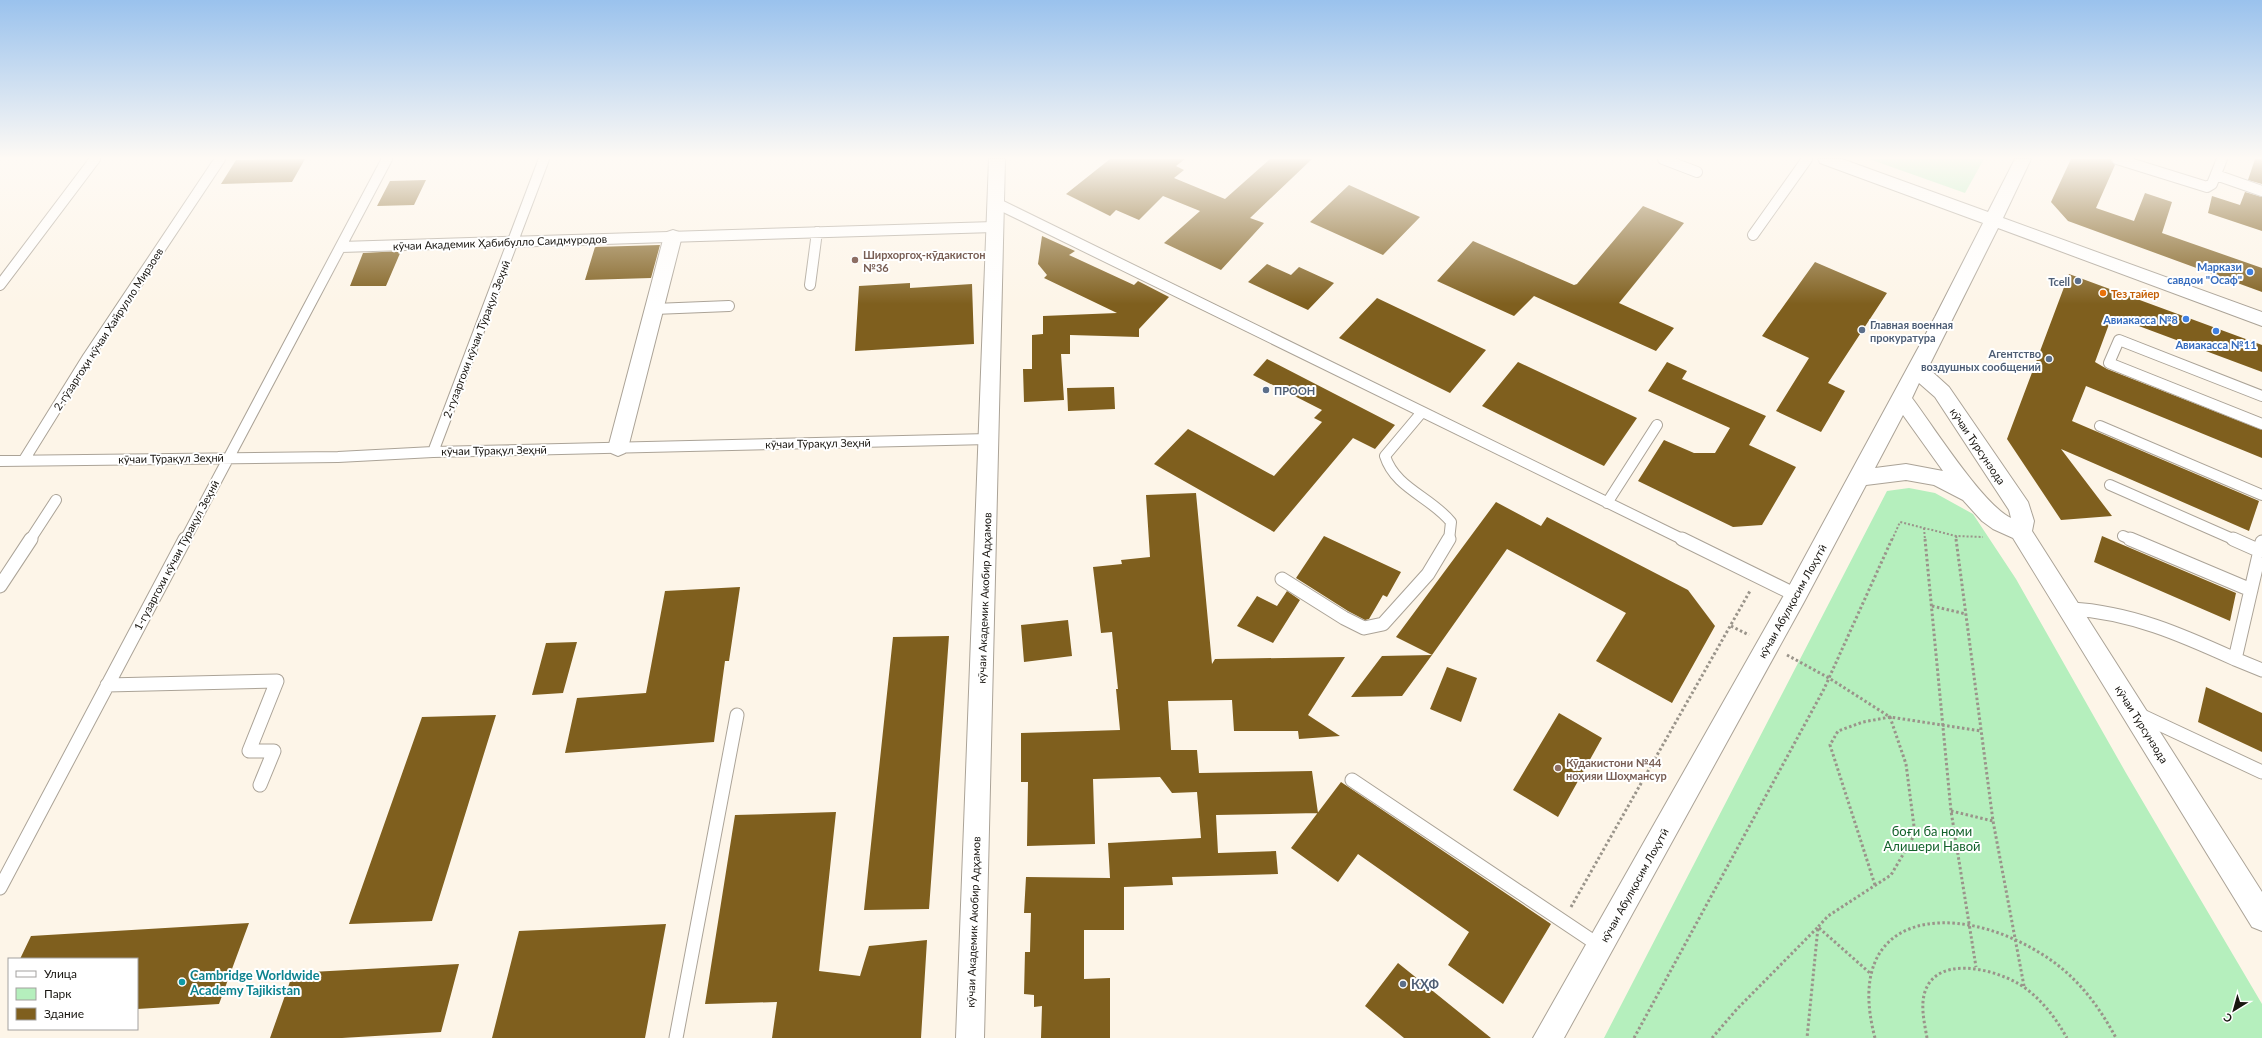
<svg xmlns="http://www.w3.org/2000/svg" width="2262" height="1038" viewBox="0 0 2262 1038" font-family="Lato,sans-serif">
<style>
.green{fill:#b5efbd}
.building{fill:#7f5f1e}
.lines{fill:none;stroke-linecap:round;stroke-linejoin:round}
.service-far1-casing{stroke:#aba397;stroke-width:12}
.service-casing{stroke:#aba397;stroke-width:15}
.minor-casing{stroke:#aba397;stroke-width:2}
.tertiary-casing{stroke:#aba397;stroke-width:2}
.path-far1{stroke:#9a948a;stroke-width:2;stroke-dasharray:2 2;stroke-linecap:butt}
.path{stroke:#9a948a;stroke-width:3;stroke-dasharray:2.5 2.5;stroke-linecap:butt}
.service-far1{stroke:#fff;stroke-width:10}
.service{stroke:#fff;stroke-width:13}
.minor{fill:#fff;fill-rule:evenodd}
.tertiary{fill:#fff;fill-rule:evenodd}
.education-dot{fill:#8d6e63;stroke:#fff;stroke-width:1.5}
.shop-dot{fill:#3f7fe0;stroke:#fff;stroke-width:1.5}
.service-dot{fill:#5c6f8a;stroke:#fff;stroke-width:1.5}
.food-dot{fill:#e8710a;stroke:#fff;stroke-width:1.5}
.culture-dot{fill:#0f9aa8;stroke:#fff;stroke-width:1.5}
.labels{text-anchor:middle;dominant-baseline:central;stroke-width:4;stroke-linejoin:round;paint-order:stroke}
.street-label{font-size:11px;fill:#181510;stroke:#fff}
.education-label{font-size:11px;font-weight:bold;fill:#785e54;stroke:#fff;text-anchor:start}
.shop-label{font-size:11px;font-weight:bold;fill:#366cbe;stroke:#fff;text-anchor:end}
.service-label{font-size:11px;font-weight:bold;fill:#4e5e75;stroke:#fff;text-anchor:end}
.food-label{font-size:11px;font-weight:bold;fill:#c56008;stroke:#fff;text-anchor:start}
.near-park-label{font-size:13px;fill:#13622b;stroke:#fff}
.near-culture-label{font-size:13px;font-weight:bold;fill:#0d838f;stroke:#fff;text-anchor:start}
.near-service-label{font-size:13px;font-weight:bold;fill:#4e5e75;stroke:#fff;text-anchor:start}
</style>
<rect width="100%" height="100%" fill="#fdf5e8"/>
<!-- green -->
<path class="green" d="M1869,159h115l-19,34z
M1909,488l26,5 38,21 43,65 110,194 136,231v34h-658l283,-547z"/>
<!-- building -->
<path class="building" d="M305,159l-13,23 -71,2 15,-24z
M1110,159h75l-9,7 8,4 -10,8 51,21 45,-40h42l-62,59 14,5 -43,47 -57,-27 36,-32 -37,-15 -24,24 -23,-10 -6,6 -44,-22z
M2071,159h40l4,6 -19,43 38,13 11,-28 27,9 -10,31 100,35v24l-194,-71 -17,-19z
M2255,159h7v25l-14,-4z
M426,180l-12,25 -37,1 13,-25z
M1349,185l71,32 -37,38 -73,-33z
M2245,192l17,5v34l-54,-18 4,-17 28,9z
M1643,206l41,17 -65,80 55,25 -18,23 -122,-55 -20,20 -77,-35 36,-40 101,44 3,-1z
M1042,236l33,15 -6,4 65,30 4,-4 31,16 -30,32v8l-69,-2v19h-9l3,46 -40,2 -1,-33h9v-34l11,-1v-18l74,-3 -73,-35 3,-3 -9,-11z
M660,245l-9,33 -66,2 10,-33z
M401,251l-15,35h-36l13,-33z
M1815,262l72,31 -59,90 17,8 -24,41 -45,-21 33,-53 -47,-22z
M1267,264l24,11 8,-8 35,16 -26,27 -60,-28z
M2069,274l193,71v27l-150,-56 -17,46 12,7 155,61v28l-176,-72 -14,35 187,80 -10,30 -188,-82 51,67 -51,4 -54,-81z
M910,283v5l62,-4 2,60 -119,7 4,-65z
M1377,298l109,52 -36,43 -111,-55z
M1267,359l128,66 -20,24 -22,-11 -79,94 -120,-68 34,-35 86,47 48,-54 -8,-4 8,-8 -69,-35z
M1518,362l119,56 -33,48 -122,-60z
M1667,362l20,9 -5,8 84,37 -17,29 47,22 -34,58 -29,2 -95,-46 26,-41 30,13h21l15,-25 -82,-37z
M1114,387l1,22 -47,2 -1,-23z
M1196,493l16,171 3,-5 130,-2 -37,58 32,21 -41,3 -1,-8h-64l-2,-31 -64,1 3,49h26l2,23 113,-2 6,42 -102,2 2,38 58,-2 2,23 -106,3 1,8 -49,2v43h-40v49l26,-1v60h-69l1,-32 -8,1v-12l-10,-1 1,-42h5l1,-39h-7l2,-36 84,1 -2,-35 93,-5 -4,-46 -25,1 -12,-16 -67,2 2,65 -68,2 1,-64h-7v-49l99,-3 -4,-41h2l-6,-57 -11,1 -8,-66 29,-3 -1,-4 29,-3 -4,-62z
M1496,502l45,24 6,-9 141,73 27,36 -43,77 -76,-42 30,-48 -119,-64 -75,106 -36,-18z
M1324,536l77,36 -14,25 -4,-2 -14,24 -4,1 -17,-9 -52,-33z
M2102,536l134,57 -6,28 -136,-59z
M740,587l-11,74h-4l-11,81 -149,11 12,-55 69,-5 19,-102z
M1287,591l13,9 -27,43 -36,-17 20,-30 20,10z
M1068,620l4,36 -48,6 -3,-37z
M949,636l-20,273 -65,1 29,-273z
M577,642l-14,51 -31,2 14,-52z
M1432,655l-30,41 -51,1 31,-41z
M1447,667l30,11 -16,44 -31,-13z
M2206,687l56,26v39l-64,-30z
M1559,713l43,25 -44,79 -45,-27z
M496,715l-64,206 -83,3 73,-207z
M1341,782l210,142 -48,80 -55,-39 21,-33 -111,-78 -20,28 -47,-34z
M836,812l-17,159 41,5 9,-30 58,-6 -6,98h-149l5,-36 -72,2 30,-189z
M249,923l-30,81 -82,5v-50h-117l11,-23z
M666,924l-21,114h-153l27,-107z
M1398,963l41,33 52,42h-87l-39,-32z
M459,964l-18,68 -99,6h-72l23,-65z"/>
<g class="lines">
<defs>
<path id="service-far1" d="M1663,159l34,13
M2117,159l90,28 5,-3 10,-25
M2216,175l46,16
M996,203l688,337
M1753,235l54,-76
M341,247l653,-20
M0,285l95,-126
M810,285l7,-53
M654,309l75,-3
M2262,396l-143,-56 -10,23 153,61
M1422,412l-37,44c10,32 46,41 66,66l-2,18
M2100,426l162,69
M433,452l111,-293
M24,460l64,-103 132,-198
M0,461l338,-4 95,-5 556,-13
M2110,485l125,55
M1607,503l50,-78
M2123,536l9,4
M30,540l26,-40
M185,540l202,-381"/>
<path id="service" d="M1682,539l114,56
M2130,539l121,51
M2233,539l27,12
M1282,579l62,39 20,10 19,-4 45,-50 21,-35
M0,586l31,-47
M2071,609c59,3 111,26 164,50l27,-117
M2235,659l27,11
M107,685l170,-4 -28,70h25l-14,34
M2140,715l122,57
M1352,780l248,166
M0,888l185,-349
M676,1038l61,-323"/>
<path id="minor" d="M989,159h16l-21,879h-28z
M673,230l6,2 3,4 -54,212 -3,5 -7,3 -7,-3 -3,-5 56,-212 3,-4z"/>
<path id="tertiary" d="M1818,159h24l146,53 27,-53h16l-28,59 259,94v14l-264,-98 -70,140 21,19 79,115 6,19 -2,10 230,361v39l-10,-4 -239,-389 -20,-9 -11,-8 -19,-21 -29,-15 -28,-5 -40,5 -62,117 -240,436h-31l255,-450 147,-271 48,-94 -163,-60zM1919,383l16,14 74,113 2,8c-28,-13 -78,-92 -99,-120zM1903,415l40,56 -37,-7 -31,4z"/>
</defs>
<!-- service-far1 casing -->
<use href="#service-far1" class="service-far1-casing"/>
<!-- service casing -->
<use href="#service" class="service-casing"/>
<!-- minor casing -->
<use href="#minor" class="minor-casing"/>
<!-- tertiary casing -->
<use href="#tertiary" class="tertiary-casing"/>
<!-- path-far1 -->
<path class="path-far1" d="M1924,528l1,12
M1956,536l1,4
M1892,540l8,-18 56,14 27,1"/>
<!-- path -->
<path class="path" d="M1925,539l26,272 25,156
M1956,539l37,282 31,165
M1932,606l34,8
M1731,626l18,9
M1787,655l42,23 61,39 16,47 9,70 -24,41 -63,41 -10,11 -11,111
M1951,811l42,10
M1875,885l-45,-140 8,-14 25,-9 27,-5 91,14
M1571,907l179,-316
M1634,1038l190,-349 68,-150
M1712,1038l25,-29 81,-82 53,47
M1875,1038c-34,-128 80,-138 165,-85 34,20 58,51 76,85
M1927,1038c-3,-18 -9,-40 3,-56 20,-27 78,-9 99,9 17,14 27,28 38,47"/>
<!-- service-far1 -->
<use href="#service-far1" class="service-far1"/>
<!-- service -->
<use href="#service" class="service"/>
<!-- minor -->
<use href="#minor" class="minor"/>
<!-- tertiary -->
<use href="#tertiary" class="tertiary"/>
</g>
<!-- sky -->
<linearGradient id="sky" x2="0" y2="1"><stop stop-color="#9ac2ed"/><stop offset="0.52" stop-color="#fefaf5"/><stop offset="1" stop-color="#fefaf5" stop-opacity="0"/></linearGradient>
<rect width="2262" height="304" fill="url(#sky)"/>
<!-- markers -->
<g class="education-dot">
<circle cx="855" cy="260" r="4"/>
<circle cx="1558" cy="768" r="4"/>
</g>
<g class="shop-dot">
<circle cx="2250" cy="272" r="4"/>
<circle cx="2186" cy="319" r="4"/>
<circle cx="2216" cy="331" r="4"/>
</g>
<g class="service-dot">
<circle cx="2078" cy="281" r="4"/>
<circle cx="1862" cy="330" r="4"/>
<circle cx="2049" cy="359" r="4"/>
<circle cx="1266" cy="390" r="4"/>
<circle cx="1403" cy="984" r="4"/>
</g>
<circle class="food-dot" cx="2103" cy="293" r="4"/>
<circle class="culture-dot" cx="182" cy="982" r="4"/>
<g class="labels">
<!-- street labels -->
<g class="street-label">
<text transform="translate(500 242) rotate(-2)">кӯчаи Академик Ҳабибулло Саидмуродов</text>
<text transform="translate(108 329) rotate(-57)">2-гӯзаргоҳи кӯчаи Хайрулло Мирзоев</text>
<text transform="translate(476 339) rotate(-69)">2-гузаргохи кӯчаи Тӯрақул Зеҳнӣ</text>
<text transform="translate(818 443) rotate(-1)">кӯчаи Тӯрақул Зеҳнӣ</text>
<text transform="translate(1978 446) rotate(56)">кӯчаи Турсунзода</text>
<text transform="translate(494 450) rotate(-1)">кӯчаи Тӯрақул Зеҳнӣ</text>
<text transform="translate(171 458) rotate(-1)">кӯчаи Тӯрақул Зеҳнӣ</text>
<text transform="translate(176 555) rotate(-62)">1-гузаргохи кӯчаи Тӯрақул Зеҳнӣ</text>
<text transform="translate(984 598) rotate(-88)">кӯчаи Академик Акобир Адҳамов</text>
<text transform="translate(1792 601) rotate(-61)">кӯчаи Абулқосим Лоҳутӣ</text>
<text transform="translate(2142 724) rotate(58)">кӯчаи Турсунзода</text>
<text transform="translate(1634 885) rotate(-61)">кӯчаи Абулқосим Лоҳутӣ</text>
<text transform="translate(973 922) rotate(-88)">кӯчаи Академик Акобир Адҳамов</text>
</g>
<!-- education labels -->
<g class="education-label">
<text x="863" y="254">Ширхоргоҳ-кӯдакистон<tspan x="863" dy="13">№36</tspan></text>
<text x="1566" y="762">Кӯдакистони №44<tspan x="1566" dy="13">ноҳияи Шоҳмансур</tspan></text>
</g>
<!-- shop labels -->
<g class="shop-label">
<text x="2242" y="266">Маркази<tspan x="2242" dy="13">савдои "Осаф"</tspan></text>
<text x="2178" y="319">Авиакасса №8</text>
<text x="2216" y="344" text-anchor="middle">Авиакасса №11</text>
</g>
<!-- service labels -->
<g class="service-label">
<text x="2070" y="281">Tcell</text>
<text x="1870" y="324" text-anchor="start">Главная военная<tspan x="1870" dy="13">прокуратура</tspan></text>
<text x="2041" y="353">Агентство<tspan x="2041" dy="13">воздушных сообщений</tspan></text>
<text x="1274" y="390" text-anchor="start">ПРООН</text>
</g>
<!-- food labels -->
<g class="food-label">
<text x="2111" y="293">Тез тайер</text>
</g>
<!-- near-park labels -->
<g class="near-park-label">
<text x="1932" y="831">боғи ба номи<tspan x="1932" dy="15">Алишери Навоӣ</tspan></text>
</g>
<!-- near-culture labels -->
<g class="near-culture-label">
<text x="190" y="975">Cambridge Worldwide<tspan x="190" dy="15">Academy Tajikistan</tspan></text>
</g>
<!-- near-service labels -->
<g class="near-service-label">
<text x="1411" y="984">КҲФ</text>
</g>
</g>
<!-- legend -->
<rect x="8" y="958" width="130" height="72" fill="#ffffff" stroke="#a3a19f"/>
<rect x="16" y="971" width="20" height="6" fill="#ffffff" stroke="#a3a19f"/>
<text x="44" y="978" font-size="12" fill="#181510">Улица</text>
<rect x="16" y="988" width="20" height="12" fill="#b5efbd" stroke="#a3a19f"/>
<text x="44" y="998" font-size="12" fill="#181510">Парк</text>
<rect x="16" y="1008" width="20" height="12" fill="#7f5f1e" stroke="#a3a19f"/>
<text x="44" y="1018" font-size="12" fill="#181510">Здание</text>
<!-- north arrow -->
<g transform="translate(2234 1010) rotate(217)" stroke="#ffffff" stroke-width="3" paint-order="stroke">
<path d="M0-3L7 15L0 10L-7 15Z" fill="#181510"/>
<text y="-6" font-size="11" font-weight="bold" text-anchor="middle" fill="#181510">С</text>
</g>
</svg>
